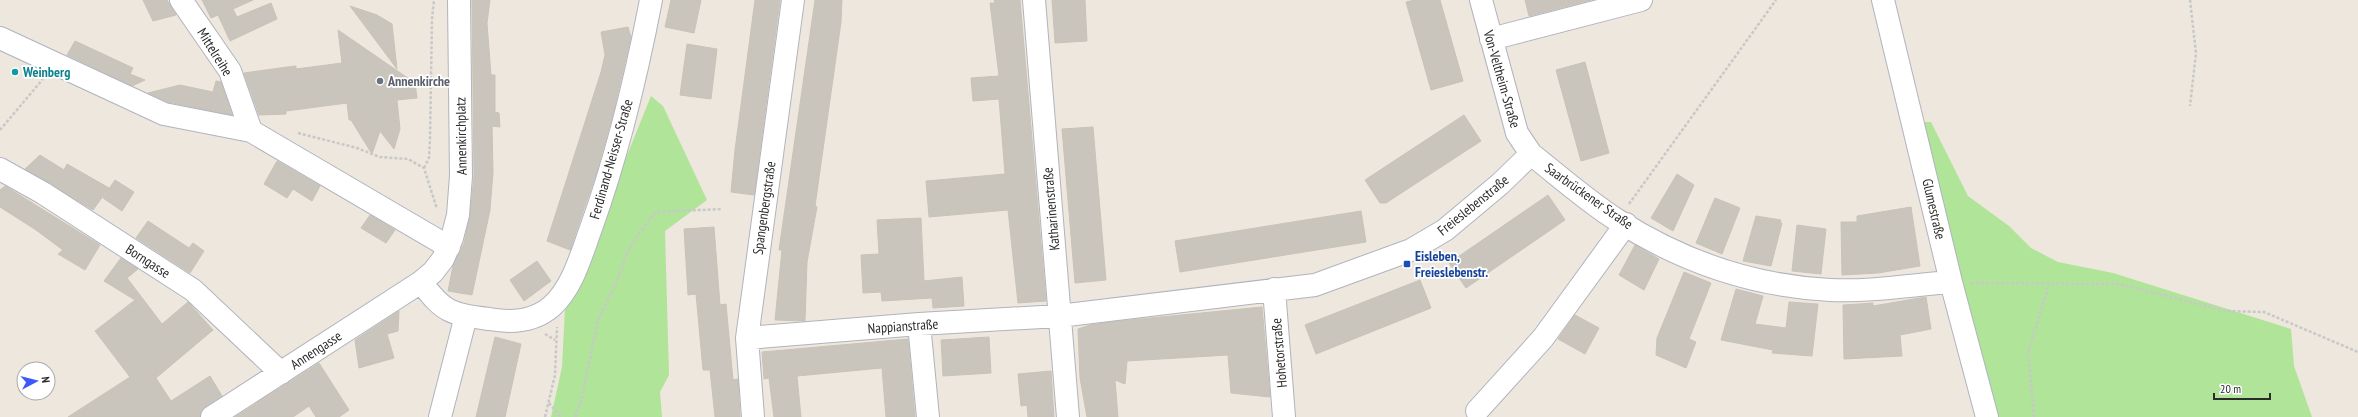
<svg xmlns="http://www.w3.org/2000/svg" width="2358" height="417" viewBox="0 0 2358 417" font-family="'PT Sans Narrow',sans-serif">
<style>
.green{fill:#b0e499}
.building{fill:#c9c5bc;stroke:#c9c3b7}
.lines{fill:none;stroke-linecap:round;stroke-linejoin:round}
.minor-casing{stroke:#b1b3bf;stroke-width:24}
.path{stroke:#c8c8c8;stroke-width:2.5;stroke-dasharray:3 2;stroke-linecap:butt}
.minor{stroke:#fff;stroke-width:22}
.culture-dot{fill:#0f9aa8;stroke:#fff;stroke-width:1.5}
.worship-dot{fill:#6b7280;stroke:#fff;stroke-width:1.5}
.transit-dot{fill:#1a4fb4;stroke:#fff;stroke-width:1.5}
.labels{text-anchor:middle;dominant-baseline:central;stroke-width:3.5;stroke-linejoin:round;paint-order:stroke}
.street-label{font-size:14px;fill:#2b2b2b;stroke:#fff}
.culture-label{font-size:14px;font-weight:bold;fill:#0d838f;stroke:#fff;text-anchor:start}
.worship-label{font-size:14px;font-weight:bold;fill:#5b616d;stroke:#fff;text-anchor:start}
.transit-label{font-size:14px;font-weight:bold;fill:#164399;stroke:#fff;text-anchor:start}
</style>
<rect width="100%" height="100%" fill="#ede7dd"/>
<!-- green -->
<path class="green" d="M651,96l12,10 44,94 -42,31 4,144 -9,17 2,25h-111l11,-50 3,-58z
M1918,122h13l37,74 41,30 22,22 27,14 55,11 178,56 3,37 18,51h-316z"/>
<!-- building -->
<path class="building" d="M143,0h24l9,15 -23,6z
M202,0h51l-20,9 4,8 34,-14 6,16 -47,22 -12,-26 -7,3z
M472,0h18l-3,23 4,52h4v37l4,1 1,14 -8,-1 1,46 -3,38 -18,85 -24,-4 5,-25 11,-23 6,-27 4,-40z
M671,0h30l-7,33 -29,-6z
M755,0h25l-26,195 -23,-3 4,-42z
M815,0h27l-1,22 -26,184 2,1 -10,55 -2,59 -30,-1 7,-70h-3z
M994,0h26l26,301 -28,2 -10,-93 -79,7 -3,-36 79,-7 -6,-75 -26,2 -2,-23 28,-2 -9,-73h5z
M1052,0h33l2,41 -32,2z
M1414,0h26l23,81 -32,9 -25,-88z
M1525,0h66l-62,16z
M350,6l27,9 15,9 5,45z
M628,27l3,10 -18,77 -16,57 -27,79 -23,-9 54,-169 4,-17 -4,-23z
M338,30l77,53 2,15 -20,2 3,29 -6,20 -14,-18 -8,23 -21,-34h-2l-2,-17 -61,8v3l-27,1 -15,-42 43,-6 9,-1v3l46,-6z
M75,41l58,27 -3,6 15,6 -13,6 -65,-31z
M687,44l30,5 -6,50 -31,-4z
M1585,62l24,91 -28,8 -25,-91z
M216,81l5,1 11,33 -64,-13 -20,-9 32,-8 33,7z
M1464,115l17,26 -95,62h-6l-15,-23z
M1093,127l13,153 -31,3 -13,-154z
M40,155l24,15 3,-6 42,24 -16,22 -68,-41z
M277,161l43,25 -8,15 -19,-12 -6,9 -23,-14z
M1677,174l17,11 -21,46 -22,-13z
M115,180l19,12 -12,19 -19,-13z
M5,186l95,59 -15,25 -27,-16 5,-4 -27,-20 -36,-23v-17z
M1548,195l17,25 -99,68 -17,-25z
M1715,198l25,10 -18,46 -26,-11z
M1911,207l9,59 -42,7 -36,2 -1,-53h16v-6z
M1361,211l5,31 -186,30 -5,-31z
M370,215l25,15 -9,13 -25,-15z
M1756,216l25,4 -1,3h2l-11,43 -28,-5z
M921,218l3,63 38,-4 2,29 -31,2 -1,-10 -50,3 -1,-9 -18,1 -2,-38 18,-1 -2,-34z
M148,221l41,27 4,-5 11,8 -14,22 -54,-35z
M1797,225l29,4 -5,45 -29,-3z
M714,227l6,78 6,-1 7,76 5,-1 2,38h-25l-5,-47h-7l-7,-76 -8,1 -4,-66z
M1635,245l24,14 -15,31 -25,-15z
M121,258l17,11 -11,9 35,46 26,-22 25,28 -57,48 15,23 39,-25 12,20 -17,11 -5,10h-132l62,-40 -35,-46 40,-31 -31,-19z
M537,261l14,20 -27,20 -14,-21z
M1684,272l27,11 -22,56 7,3 -10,26 -30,-13 1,-17z
M1420,280l11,28 -115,46 -11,-29z
M1736,289l27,7 -8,28 31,4 3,-26 29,2 -6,52 -40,-3 1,-3 -52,-10z
M1926,297l5,32 -31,6 2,21 -58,3 -1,-54 30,-2v3z
M1262,307l8,90 -39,-4 -3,-38 -101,6 -2,23 -10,-4 3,37h-31l-7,-39 -2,-49 12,-4 20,-3z
M399,311l-1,20 -11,3 7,24 -35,10 -4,-28z
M1575,315l24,13 -14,26 -27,-15z
M495,337l26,7 -16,73h-29z
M989,337l2,36 -48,3 -2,-36z
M908,339l7,78h-29l-4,-49 -85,8 4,41h-27l-5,-39 -5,1 -2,-27z
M319,363l30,47 -10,7h-23l-7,-11 -16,11h-58z
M1051,371l3,46h-26l-1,-12 -6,1 -3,-32z"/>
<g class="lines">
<defs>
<path id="minor" d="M181,0l49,71 21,60
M1034,0l34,417
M1481,0l36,133 14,21c28,22 56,47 86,66 64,41 137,66 213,70 40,2 81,-5 121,-8
M1883,0l68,282 36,135
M0,38l164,76 87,17 198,116
M1491,39l150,-39
M0,169l43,24 150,97 88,83
M421,282c23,31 30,32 68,37 22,4 45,3 63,-13 20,-18 29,-50 38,-75 27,-74 46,-153 61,-231
M1274,289l10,128
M919,324l9,93
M747,338l172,-14 140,-8 256,-31 96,-35 34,-20 55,-46 31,-30
M1477,411l66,-73 83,-114
M212,417l209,-135 12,-10 10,-13 9,-21 6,-23 3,-39 -2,-176
M440,417l26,-101
M753,417l-6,-79 46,-338"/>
</defs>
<!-- minor casing -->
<use href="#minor" class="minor-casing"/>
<!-- path -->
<path class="path" d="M2190,0l6,53 -6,53
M0,130l43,-51
M298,133l59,15 23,9 28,2 16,9 13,41
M424,168l5,-10 1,-19 2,-120 2,-19
M1629,204l147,-204
M1971,283l148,1 107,27 38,1 94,40
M545,334l10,6
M549,403l12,14
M545,417l10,-42 2,-48
M575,417l7,-20 16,-77 20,-41 9,-26 13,-21 16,-20 66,-3
M2034,417l-6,-65 21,-67"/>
<!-- minor -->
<use href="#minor" class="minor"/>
</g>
<!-- markers -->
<circle class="culture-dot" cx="15" cy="72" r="4"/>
<circle class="worship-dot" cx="380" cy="81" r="4"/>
<rect class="transit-dot" x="1403" y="260" width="8" height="8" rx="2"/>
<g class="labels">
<!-- street labels -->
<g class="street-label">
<text transform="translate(215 52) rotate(58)">Mittelreihe</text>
<text transform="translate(1502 79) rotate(74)">Von-Veltheim-Straße</text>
<text transform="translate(461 136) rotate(-91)">Annenkirchplatz</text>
<text transform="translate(611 159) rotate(-74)">Ferdinand-Neisser-Straße</text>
<text transform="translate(1589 196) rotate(35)">Saarbrückener Straße</text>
<text transform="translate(1473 205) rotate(-39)">Freieslebenstraße</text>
<text transform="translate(764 208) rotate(-82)">Spangenbergstraße</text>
<text transform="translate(1051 209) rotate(-95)">Katharinenstraße</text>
<text transform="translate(1934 209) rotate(77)">Glumestraße</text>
<text transform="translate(148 261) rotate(33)">Borngasse</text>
<text transform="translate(903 326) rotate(-4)">Nappianstraße</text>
<text transform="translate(316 350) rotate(-33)">Annengasse</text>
<text transform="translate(1279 353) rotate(-95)">Hohetorstraße</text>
</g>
<!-- culture labels -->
<g class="culture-label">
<text x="23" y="72">Weinberg</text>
</g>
<!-- worship labels -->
<g class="worship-label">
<text x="388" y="81">Annenkirche</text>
</g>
<!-- transit labels -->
<g class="transit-label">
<text x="1415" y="256">Eisleben,<tspan x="1415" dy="16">Freieslebenstr.</tspan></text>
</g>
</g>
<!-- north arrow -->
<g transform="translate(36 381) rotate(83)"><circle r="19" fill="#ffffff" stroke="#aaaaaa"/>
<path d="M0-3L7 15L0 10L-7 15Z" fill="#3b58fc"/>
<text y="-6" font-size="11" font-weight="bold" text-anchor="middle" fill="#2b2b2b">N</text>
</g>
<!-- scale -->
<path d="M2214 393v6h56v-6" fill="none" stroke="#2b2b2b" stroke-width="2"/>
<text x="2220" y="393" font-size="12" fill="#2b2b2b" stroke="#ffffff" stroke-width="3" paint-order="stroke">20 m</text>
</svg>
